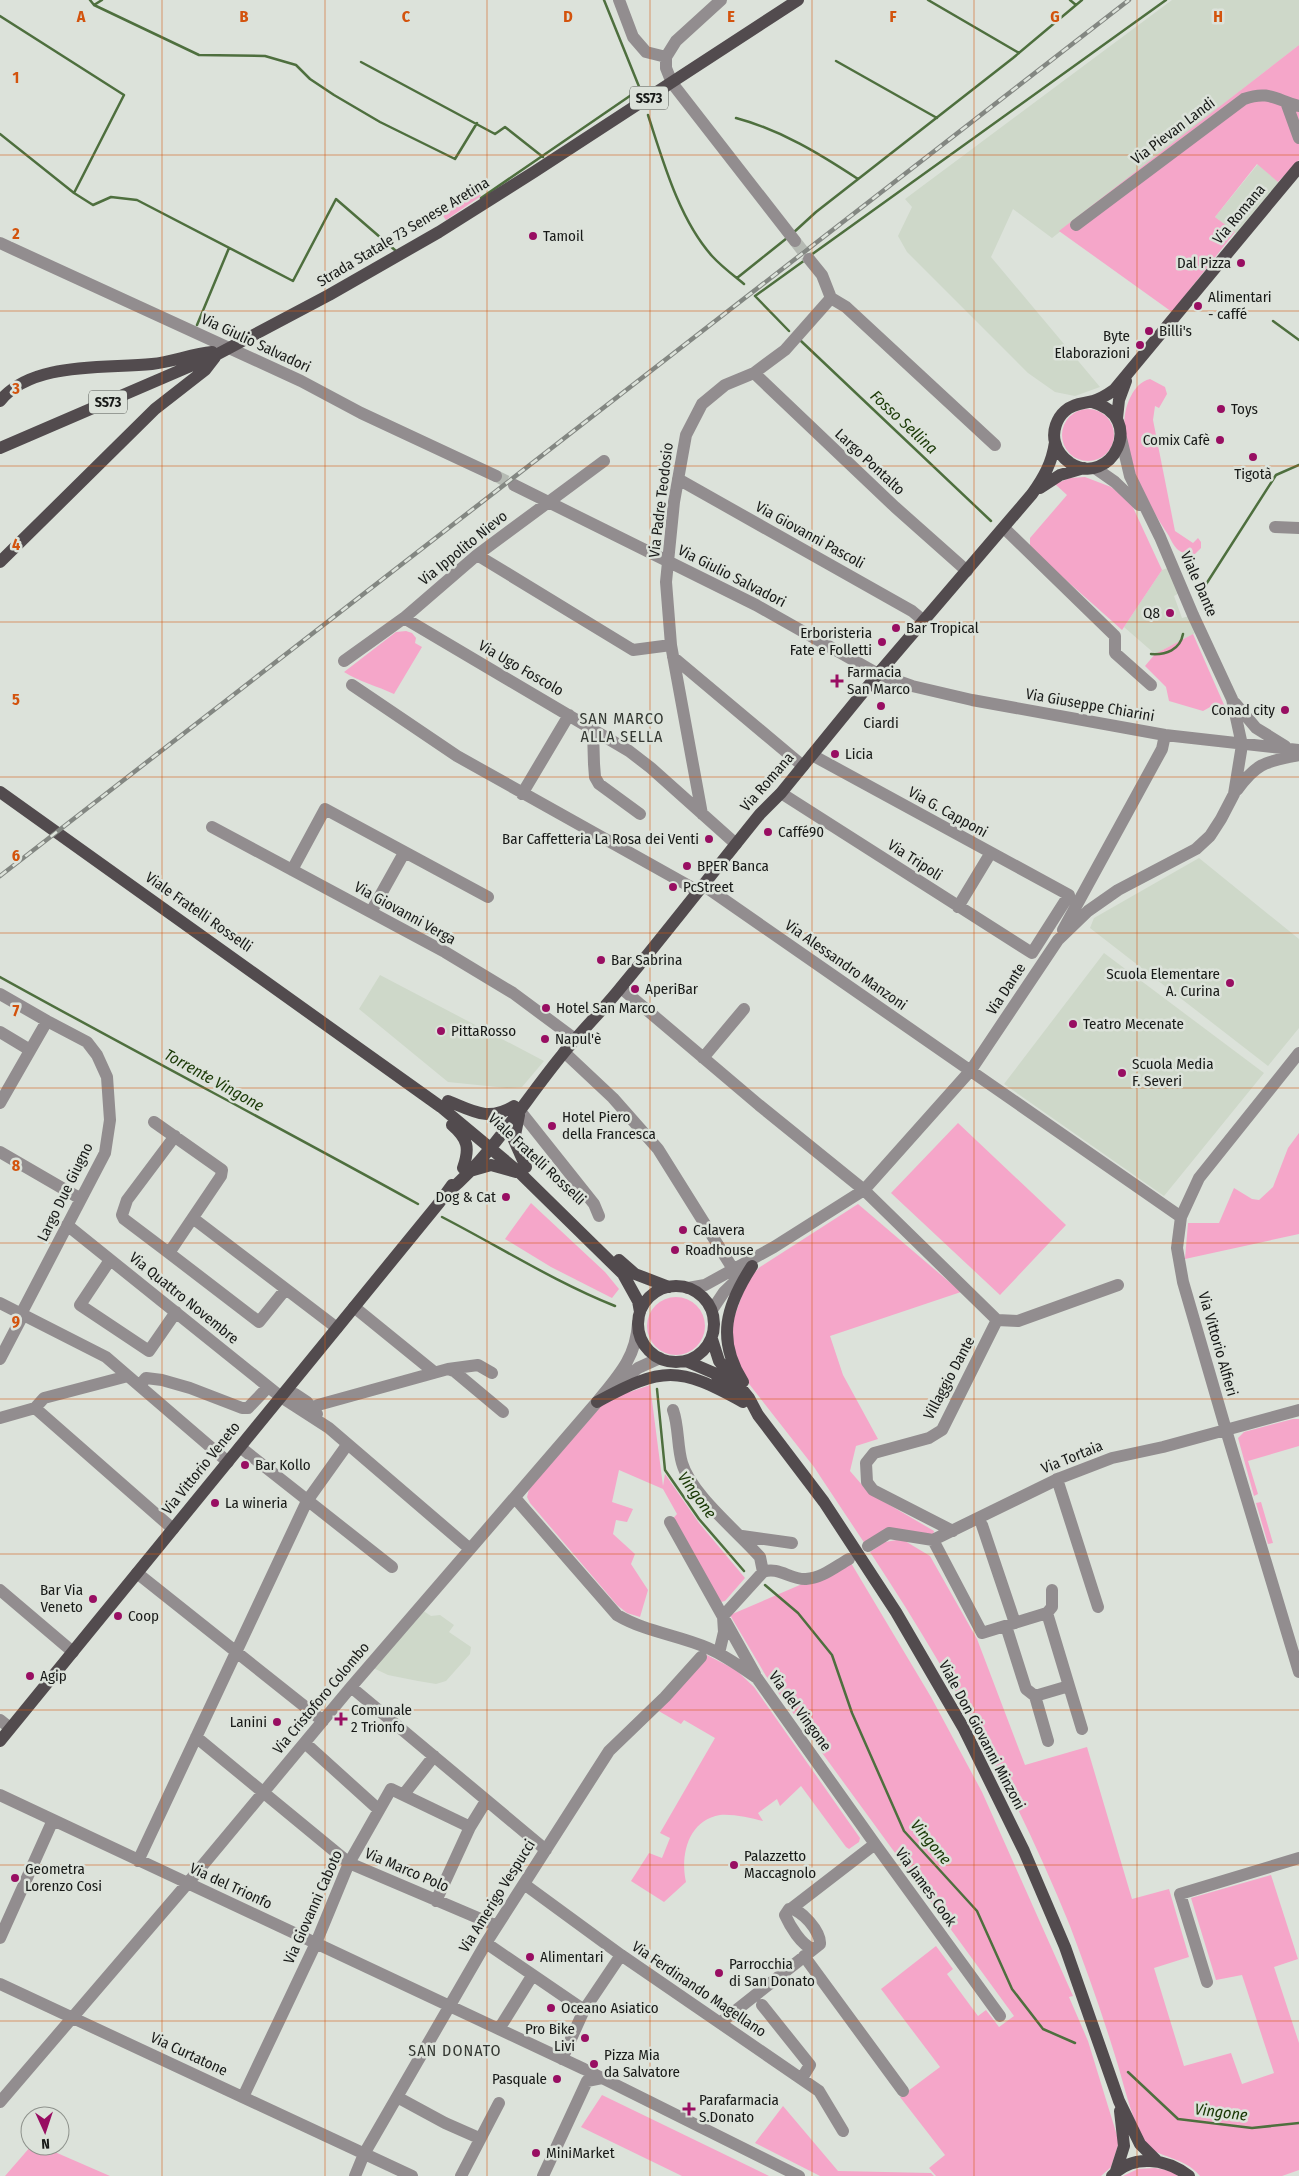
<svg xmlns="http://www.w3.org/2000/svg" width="1299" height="2176" viewBox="0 0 1299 2176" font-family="'Fira Sans Condensed',sans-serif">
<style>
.built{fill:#ced8c9}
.green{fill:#f5a6c9}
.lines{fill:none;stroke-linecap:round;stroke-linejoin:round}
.stream{stroke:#4e6f3e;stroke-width:2.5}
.minor-tunnel{stroke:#b5bab3;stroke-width:12;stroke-dasharray:12 6;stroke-linecap:butt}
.minor{stroke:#928d8f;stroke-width:12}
.major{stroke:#524b4e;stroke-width:12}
.rail-casing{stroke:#838782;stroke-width:4.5}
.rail{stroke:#dce2da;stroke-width:2.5;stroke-dasharray:8;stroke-linecap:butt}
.grid{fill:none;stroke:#d3530d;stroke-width:1;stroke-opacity:0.55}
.poi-dot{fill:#980e62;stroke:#dce2da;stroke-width:2}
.labels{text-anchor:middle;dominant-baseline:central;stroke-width:5;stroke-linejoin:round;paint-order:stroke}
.shield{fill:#dce2da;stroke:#535652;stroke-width:1}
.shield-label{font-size:14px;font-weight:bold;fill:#181a18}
.street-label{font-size:15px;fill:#181a18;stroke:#dce2da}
.poi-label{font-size:15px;fill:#181a18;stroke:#dce2da;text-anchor:start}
.water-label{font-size:16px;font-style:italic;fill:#193805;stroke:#dce2da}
.neighbourhood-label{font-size:16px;letter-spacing:1px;fill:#353933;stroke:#dce2da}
.grid-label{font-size:16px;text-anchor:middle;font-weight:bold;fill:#d3530d;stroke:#dce2da;stroke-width:5;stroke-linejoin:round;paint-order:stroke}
</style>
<rect width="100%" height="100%" fill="#dce2da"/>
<!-- built -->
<path class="built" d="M1172,0h127v45l-247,193 -39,-29 -22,48 109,130 -25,9 -20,-4 -27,-19 -121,-121 -9,-16 14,-29 -7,-8z
M1258,164l25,22 -42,51 -26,-20z
M1173,566l10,25 -9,5 8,22 11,-3 8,15 -46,24 -31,-27 38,-57z
M1199,858l100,81v89l-31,38 -178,-138 4,-10z
M1104,953l160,120 -100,123 -160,-112z
M380,975l164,86 -22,26 -15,1 -59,-6 -89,-73z
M419,1608l12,8 9,-1 14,10 -5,7 22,15 -1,7 -24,27 -10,3 -18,-3 -30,-6 -19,-9z"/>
<!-- green -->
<path class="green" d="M1299,45v115l-21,22 -21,-18 -42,53 20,15 -63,80 -113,-81z
M478,192l3,4 -35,24 -3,-4z
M1150,379l15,8 2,7 -8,14 -4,-2 -2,14 22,111 18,12 5,-5 3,4v6l-6,6c-7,-1 -13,0 -18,-5 -4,-4 -6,-9 -8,-13 -23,-34 -60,-100 -38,-140 4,-8 10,-15 19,-17z
M1062 435a26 26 0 1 1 52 0a26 26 0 1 1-52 0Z
M1085,477l26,10 19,14 32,69 -40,60 -92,-82v-10l37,-43 -12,-11 15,-6z
M406,631l6,2 4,5 -1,5 7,4 -28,47c-17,-8 -34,-12 -50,-22l52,-40z
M1193,634l32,73 -13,-1 -9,5 -34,-10 -3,-14 -21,-21 10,-12z
M958,1123l108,102 -66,70 -109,-102z
M1299,1133v101l-114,25 3,-36h31l15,-35 18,11 7,1 14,-13 15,-39z
M531,1203l74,69 14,17 -7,9 -61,-31 -46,-28z
M858,1204l103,88 -131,44 13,39 35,64 -22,7 -6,25 19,22 65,38 -1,4 -46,-5 -22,14 -51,-77 -68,-87 -12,-24 -3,-30 17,-47 12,-12z
M647 1326a29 29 0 1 1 58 0a29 29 0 1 1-58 0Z
M650,1385l13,101 2,-12 34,49 46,55 -20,23 -4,1 -51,-80 7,-8 -14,-25 -44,-19 -7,32 21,7 -6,13 -11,-2 -3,14 22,20 -4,10 17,26 -8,27 -13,-4 -10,-8 -87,-102 -3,-6 2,-8 72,-83 26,-17 3,3z
M1293,1419h6v27l-51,15 10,33 -4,2 -16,-58 6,-6z
M1261,1502l12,41 -5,1 -12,-41z
M897,1540l8,1 25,15 47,83 48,126 62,-18 45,152 37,-10 20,68 -35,11 30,98 47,-13 11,31 32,-11 -32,-98 -26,5 -25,-82 80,-23 27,84 -24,8 25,76v127l-17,6h-82c-16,-20 -44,-18 -54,-32 -13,-20 -22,-59 -29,-82 -14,-46 -30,-91 -47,-136 -53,-131 -122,-256 -200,-374l15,-10z
M851,1563l80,134 51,95 91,204 -4,1 19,44 31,101 -8,25 -10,9h-165l-7,-8 16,-13 -45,-58 40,-30 -59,-78 55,-43 17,23 -6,5 31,42 8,-6 13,17 15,-11 -248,-340 -36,-61z
M703,1653l33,17 18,17 106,151 -1,4 -10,7 -3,-2 -45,-61 -21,20 -3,-7 -19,14 5,8c-13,-3 -29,-7 -43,-6 -32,5 -40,41 -34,67l-22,20 -33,-21 18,-28 13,5 8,-20 -10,-5 55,-95 -31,-18 -3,4 -24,-14z
M602,2095l167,81h-87l-101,-49z
M783,2106l55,65 93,2 3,3h-114l-65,-33z
M31,2146h10l69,30h-105z
M1155,2168l16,3 7,5h-55l15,-7z"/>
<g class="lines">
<!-- stream -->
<path class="stream" d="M90,0l4,5 105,50 66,1 31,9 14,14 24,16 46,27 75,37 22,-36
M928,0l91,53
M1070,0l6,5
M94,5l8,-5
M0,16l124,79 -50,98
M836,61l101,57
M361,62l134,72 10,-7 38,30
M648,115c15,46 31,104 64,141 9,10 21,19 32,28
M736,118c45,12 84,36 122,61
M0,134l74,59 19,12 18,-8 26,3 156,81 43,-82 60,52
M481,198l159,-109 -36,-89
M793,233l23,-21 197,-154 69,-58
M811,255l355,-255
M737,278l50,-40
M1273,321l26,19
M197,325l32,-77
M789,331l-34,-35 50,-36
M801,341l190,180
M1203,589l73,-114 23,-10
M1151,654c15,1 29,-4 32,-20
M0,977c139,77 279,150 418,227
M442,1217c58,30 113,65 173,89
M657,1389l8,81 34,49 45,52
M765,1585l33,28 34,42 20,58 52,118 73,80 35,78 31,40 32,14
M1128,2072l50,47 74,9 47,-5"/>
<!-- minor-tunnel -->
<path class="minor-tunnel" d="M795,241l14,18
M496,476l18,9"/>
<!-- minor -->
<path class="minor" d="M619,0l14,37 13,15 20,5
M666,57v11l6,15 123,158
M666,57l10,-16 45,-41
M1286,102l13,36
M1076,225l168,-126c25,-9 32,1 55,7
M0,243l301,138 60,32 135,63
M831,298l15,9 149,138
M754,373l141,134 72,64
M1095,468l20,14 24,23
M678,479l234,132 12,10
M514,485l242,120 122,69 34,12 60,14 193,35 134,15
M1275,527l24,1
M1004,528l111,108v17l36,32
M477,555l156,95 38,-5
M404,618l225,133 22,17 85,76
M673,657l130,109
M344,661l60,-43 73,-63 127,-94
M352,685l105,71 241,135
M1235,703l21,25 29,18
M593,730l1,34 1,13 4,7 41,30
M1237,790c20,-28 29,-28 62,-35
M781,793l251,160 37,-58 -257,-140
M522,794l47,-79
M702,814l-31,-169 -5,-63 8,-80 12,-67 16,-31 23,-19 29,-12 31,-23 46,-52 -9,-23 -13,-16
M212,827l233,125 68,41 62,46
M292,870l33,-61 163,88
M703,885l478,332
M958,907l32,-53
M371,912l33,-59
M1063,930l99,-181 3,-14
M621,988l138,117 105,85 133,130 -55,110 -13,8 -55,15 -8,10 1,19 6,8 80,41
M0,994l47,27
M0,1032l30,18
M564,1052l49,46 45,51 75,120
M1299,1053l-100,125 -18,39 -4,31 6,34 43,148 73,242
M703,1058l41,-49
M0,1103l47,-82 40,21 10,13 10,22 3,43 -5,33 -84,161
M520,1111l74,93 5,12
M154,1122l68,48 -1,6 -52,77 90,69 26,-32
M0,1152l81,47
M194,1219l143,109
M67,1225l214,172 48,31 141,121
M169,1253l-45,-34 -2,-4 5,-15 48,-64
M110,1260l-30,45 69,46 27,-39
M688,1288l17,-3 69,-38 90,-57 107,-120 87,-130 30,-29 30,-21 78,-41 14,-13 11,-17 13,-25 8,-49 -10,-46 -39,-84 -33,-78 -30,-61 -9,-38
M0,1303l106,54 22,19
M354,1307l80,65
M712,1310l12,-18 25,-24
M997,1320l21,1 100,-36
M0,1359l23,-44
M448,1369l30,-4 14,8
M140,1385l6,-7 16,2 28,8 52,20h6l20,-21
M617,1386l21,-18 22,-10
M281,1397l14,-3 12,8 10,12
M35,1408l9,-10 84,-22 100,86
M313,1409l5,-4 130,-36 6,2 49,41
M673,1410c6,17 4,36 9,53 9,31 55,68 78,94l3,15
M0,1418l35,-10 138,121
M240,1447l152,120
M1057,1479l41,128
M515,1498l102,117c29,17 61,20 91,33 18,8 33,19 49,30l118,166
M670,1522l85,152
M982,1525l33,98
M742,1536l50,7
M933,1540l49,93 65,-20 22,73 -34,10 -9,-7 -20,-63
M868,1546l21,-13 44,7 127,-62 52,-20 51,-11 136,-37
M137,1573l186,148
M0,1590l73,62
M1047,1613l5,-6v-17
M719,1653l5,-21 -1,-16 40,-44c15,-6 28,8 43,7 16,-1 29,-12 43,-20
M1069,1686l13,43
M351,1687l195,163
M1035,1696l13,45
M0,1720l10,8
M196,1737l153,126 148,63
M305,1743l73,66
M404,1794l30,-38
M0,1795l584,274 215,107
M138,1861l169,-360 40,-56
M524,1884l97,71 198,136 24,40
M436,1901l34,-74 16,-26
M792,1908l83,-64 125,172
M0,1938l53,-118
M486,1943l98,67
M804,1956l99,135
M1207,1982l-27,-88 119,-36
M0,1984l412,192
M762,2005l48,60 -8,13
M720,2023l100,-79c1,-12 -19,-36 -31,-35l-4,6c5,11 16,30 28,34
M499,2029l33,-53
M562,2059l22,-49 37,-55
M243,2097l73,-154 33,-80 42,-74 79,38
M397,2097l48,26 34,15
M0,2102l187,-218 164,-197 246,-285c21,-26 39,-44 41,-79
M355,2176l9,-22 122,-211 123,-192 56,-54 36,-40
M461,2176l38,-73
M543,2176l44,-95 15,-3"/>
<!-- major -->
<path class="major" d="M0,401c32,-40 105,-32 152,-37 20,-2 40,-10 60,-12
M1092,402c56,15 19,87 -22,61 -7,-5 -13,-12 -15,-21 -3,-11 2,-24 10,-31 9,-8 18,-7 28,-10 8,-2 14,-6 21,-11l185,-223
M1117,418l2,-18 7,-19
M0,448l216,-93 113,-60 110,-63 95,-60 264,-172
M1040,488l20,-13 24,-7
M0,562l155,-153 50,-39 10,-13
M0,792l441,315 79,66 103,101 15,27 2,11
M448,1101c25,10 40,21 66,5
M519,1115l-5,25 12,27
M452,1125c16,14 18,23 11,43
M470,1171l21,-6 25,7
M448,1192c45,-38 77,-92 114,-137 19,-24 41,-45 60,-69 47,-57 92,-115 138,-172l21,-21 97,-119 154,-180c12,-17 20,-31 23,-52
M619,1260l16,14 34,13
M638 1324a38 38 0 1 1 76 0a38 38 0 1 1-76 0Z
M712,1339l7,22 30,37 9,17 66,87 72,110 68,117 60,122 41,96 54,154 21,43 16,16
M686,1361l28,12 19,19
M743,1382c-27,-43 -17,-76 9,-116
M597,1402c66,-36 81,-36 146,0
M0,1741l439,-538 13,-18
M1116,2171l8,-25 -4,-35
M1112,2176c21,-23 55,-17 77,0"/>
<defs>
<path id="rail" d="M0,876l1129,-876"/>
</defs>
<!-- rail casing -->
<use href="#rail" class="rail-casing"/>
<!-- rail -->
<use href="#rail" class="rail"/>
</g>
<!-- grid -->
<path class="grid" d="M162,0v2176M325,0v2176M487,0v2176M650,0v2176M812,0v2176M974,0v2176M1137,0v2176M0,155h1299M0,311h1299M0,466h1299M0,622h1299M0,777h1299M0,933h1299M0,1088h1299M0,1243h1299M0,1399h1299M0,1554h1299M0,1710h1299M0,1865h1299M0,2021h1299"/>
<!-- markers -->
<g class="poi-dot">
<circle cx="533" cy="236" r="5"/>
<circle cx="1241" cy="263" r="5"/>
<circle cx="1198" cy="306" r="5"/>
<circle cx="1149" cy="331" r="5"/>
<circle cx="1140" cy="345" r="5"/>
<circle cx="1221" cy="409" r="5"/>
<circle cx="1220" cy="440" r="5"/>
<circle cx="1253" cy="457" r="5"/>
<circle cx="1170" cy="613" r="5"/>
<circle cx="896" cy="628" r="5"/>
<circle cx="882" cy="642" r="5"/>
<path d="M834.5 673.5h5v5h5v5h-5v5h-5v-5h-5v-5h5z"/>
<circle cx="881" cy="706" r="5"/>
<circle cx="1285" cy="710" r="5"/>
<circle cx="835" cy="754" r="5"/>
<circle cx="768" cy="832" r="5"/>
<circle cx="709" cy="839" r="5"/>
<circle cx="687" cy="866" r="5"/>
<circle cx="673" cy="887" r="5"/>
<circle cx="601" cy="960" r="5"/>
<circle cx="1230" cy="983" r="5"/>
<circle cx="635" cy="989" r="5"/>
<circle cx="546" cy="1008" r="5"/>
<circle cx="1073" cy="1024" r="5"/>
<circle cx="441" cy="1031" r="5"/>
<circle cx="545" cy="1039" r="5"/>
<circle cx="1122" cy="1073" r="5"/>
<circle cx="552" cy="1126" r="5"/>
<circle cx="506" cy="1197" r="5"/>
<circle cx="683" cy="1230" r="5"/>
<circle cx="675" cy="1250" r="5"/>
<circle cx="245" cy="1465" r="5"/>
<circle cx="215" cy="1503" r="5"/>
<circle cx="93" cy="1599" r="5"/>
<circle cx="118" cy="1616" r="5"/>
<circle cx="30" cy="1676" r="5"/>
<path d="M338.5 1711.5h5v5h5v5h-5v5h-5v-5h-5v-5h5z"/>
<circle cx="277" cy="1722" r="5"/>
<circle cx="734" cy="1865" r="5"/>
<circle cx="15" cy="1878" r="5"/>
<circle cx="530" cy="1957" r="5"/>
<circle cx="719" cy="1973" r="5"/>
<circle cx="551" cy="2008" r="5"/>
<circle cx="585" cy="2038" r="5"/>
<circle cx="594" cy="2064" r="5"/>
<circle cx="557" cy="2079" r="5"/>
<path d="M686.5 2101.5h5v5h5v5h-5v5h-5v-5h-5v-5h5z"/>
<circle cx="536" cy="2153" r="5"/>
</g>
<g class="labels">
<!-- shield labels -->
<g class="shield">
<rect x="630" y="86.5" width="38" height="23" rx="4"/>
<rect x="89" y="390.5" width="38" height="23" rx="4"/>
</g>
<g class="shield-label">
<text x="649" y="98">SS73</text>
<text x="108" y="402">SS73</text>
</g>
<!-- street labels -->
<g class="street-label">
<text transform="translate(1173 131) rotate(-37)">Via Pievan Landi</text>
<text transform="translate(1239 214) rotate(-50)">Via Romana</text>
<text transform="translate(403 232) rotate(-31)">Strada Statale 73 Senese Aretina</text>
<text transform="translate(256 343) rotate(25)">Via Giulio Salvadori</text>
<text transform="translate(870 462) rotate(43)">Largo Pontalto</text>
<text transform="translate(661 500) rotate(-83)">Via Padre Teodosio</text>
<text transform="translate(810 535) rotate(29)">Via Giovanni Pascoli</text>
<text transform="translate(463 548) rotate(-39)">Via Ippolito Nievo</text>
<text transform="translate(732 576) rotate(27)">Via Giulio Salvadori</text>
<text transform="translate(1199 584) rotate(66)">Viale Dante</text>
<text transform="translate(521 668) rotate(30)">Via Ugo Foscolo</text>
<text transform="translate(1090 705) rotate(10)">Via Giuseppe Chiarini</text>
<text transform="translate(767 782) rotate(-49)">Via Romana</text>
<text transform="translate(948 812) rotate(29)">Via G. Capponi</text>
<text transform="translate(915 860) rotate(33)">Via Tripoli</text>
<text transform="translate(199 912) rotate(35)">Viale Fratelli Rosselli</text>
<text transform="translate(405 913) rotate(29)">Via Giovanni Verga</text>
<text transform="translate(846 965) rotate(35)">Via Alessandro Manzoni</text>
<text transform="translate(1006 989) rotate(-57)">Via Dante</text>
<text transform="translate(537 1159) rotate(43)">Viale Fratelli Rosselli</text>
<text transform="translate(65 1192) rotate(-64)">Largo Due Giugno</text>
<text transform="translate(184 1298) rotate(39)">Via Quattro Novembre</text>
<text transform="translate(1218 1344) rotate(74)">Via Vittorio Alfieri</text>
<text transform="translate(949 1378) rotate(-62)">Villaggio Dante</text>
<text transform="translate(1072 1457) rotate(-22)">Via Tortaia</text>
<text transform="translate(201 1468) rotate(-51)">Via Vittorio Veneto</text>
<text transform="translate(321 1698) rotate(-50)">Via Cristoforo Colombo</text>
<text transform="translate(800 1711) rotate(54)">Via del Vingone</text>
<text transform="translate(982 1735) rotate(62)">Viale Don Giovanni Minzoni</text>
<text transform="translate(407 1870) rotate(23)">Via Marco Polo</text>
<text transform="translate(231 1886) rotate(25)">Via del Trionfo</text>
<text transform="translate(926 1887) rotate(54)">Via James Cook</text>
<text transform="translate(497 1896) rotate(-58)">Via Amerigo Vespucci</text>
<text transform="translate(313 1907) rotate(-66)">Via Giovanni Caboto</text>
<text transform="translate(699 1989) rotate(34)">Via Ferdinando Magellano</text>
<text transform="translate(189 2054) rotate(25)">Via Curtatone</text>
</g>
<!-- poi labels -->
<g class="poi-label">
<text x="543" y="236">Tamoil</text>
<text x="1231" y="263" text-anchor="end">Dal Pizza</text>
<text x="1208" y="297">Alimentari<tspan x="1208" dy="17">- caffé</tspan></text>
<text x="1159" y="331">Billi's</text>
<text x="1130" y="336" text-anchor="end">Byte<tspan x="1130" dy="17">Elaborazioni</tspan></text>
<text x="1231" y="409">Toys</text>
<text x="1210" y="440" text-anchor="end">Comix Cafè</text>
<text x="1253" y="474" text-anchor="middle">Tigotà</text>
<text x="1160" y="613" text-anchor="end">Q8</text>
<text x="906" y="628">Bar Tropical</text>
<text x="872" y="633" text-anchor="end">Erboristeria<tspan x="872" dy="17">Fate e Folletti</tspan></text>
<text x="847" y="672">Farmacia<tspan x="847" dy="17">San Marco</tspan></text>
<text x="1275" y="710" text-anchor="end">Conad city</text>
<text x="881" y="723" text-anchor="middle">Ciardi</text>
<text x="845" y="754">Licia</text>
<text x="778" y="832">Caffé90</text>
<text x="699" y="839" text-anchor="end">Bar Caffetteria La Rosa dei Venti</text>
<text x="697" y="866">BPER Banca</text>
<text x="683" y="887">PcStreet</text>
<text x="611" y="960">Bar Sabrina</text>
<text x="1220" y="974" text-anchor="end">Scuola Elementare<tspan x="1220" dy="17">A. Curina</tspan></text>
<text x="645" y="989">AperiBar</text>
<text x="556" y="1008">Hotel San Marco</text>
<text x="1083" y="1024">Teatro Mecenate</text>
<text x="451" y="1031">PittaRosso</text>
<text x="555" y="1039">Napul'è</text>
<text x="1132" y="1064">Scuola Media<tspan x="1132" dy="17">F. Severi</tspan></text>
<text x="562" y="1117">Hotel Piero<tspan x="562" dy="17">della Francesca</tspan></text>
<text x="496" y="1197" text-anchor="end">Dog &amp; Cat</text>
<text x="693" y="1230">Calavera</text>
<text x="685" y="1250">Roadhouse</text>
<text x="255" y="1465">Bar Kollo</text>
<text x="225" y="1503">La wineria</text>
<text x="83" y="1590" text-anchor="end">Bar Via<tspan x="83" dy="17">Veneto</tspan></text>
<text x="128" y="1616">Coop</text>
<text x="40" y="1676">Agip</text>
<text x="351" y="1710">Comunale<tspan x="351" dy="17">2 Trionfo</tspan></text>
<text x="267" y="1722" text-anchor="end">Lanini</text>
<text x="744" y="1856">Palazzetto<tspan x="744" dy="17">Maccagnolo</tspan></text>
<text x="25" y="1869">Geometra<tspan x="25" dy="17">Lorenzo Cosi</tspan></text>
<text x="540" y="1957">Alimentari</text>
<text x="729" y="1964">Parrocchia<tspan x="729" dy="17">di San Donato</tspan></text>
<text x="561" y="2008">Oceano Asiatico</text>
<text x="575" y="2029" text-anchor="end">Pro Bike<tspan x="575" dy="17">Livi</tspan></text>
<text x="604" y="2055">Pizza Mia<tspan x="604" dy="17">da Salvatore</tspan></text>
<text x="547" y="2079" text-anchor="end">Pasquale</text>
<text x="699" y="2100">Parafarmacia<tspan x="699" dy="17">S.Donato</tspan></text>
<text x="546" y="2153">MiniMarket</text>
</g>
<!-- water labels -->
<g class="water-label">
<text transform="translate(904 422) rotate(43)">Fosso Sellina</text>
<text transform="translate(214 1080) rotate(29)">Torrente Vingone</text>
<text transform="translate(697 1495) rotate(54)">Vingone</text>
<text transform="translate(931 1842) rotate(50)">Vingone</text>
<text transform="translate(1221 2112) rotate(7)">Vingone</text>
</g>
<!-- neighbourhood labels -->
<g class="neighbourhood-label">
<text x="622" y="718">SAN MARCO<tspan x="622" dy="18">ALLA SELLA</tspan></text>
<text x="455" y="2050">SAN DONATO</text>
</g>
</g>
<g class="grid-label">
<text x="81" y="22">A</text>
<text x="244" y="22">B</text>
<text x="406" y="22">C</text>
<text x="568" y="22">D</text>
<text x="731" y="22">E</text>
<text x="893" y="22">F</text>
<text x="1055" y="22">G</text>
<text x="1218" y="22">H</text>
<text x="16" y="83">1</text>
<text x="16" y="239">2</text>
<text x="16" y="394">3</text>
<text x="16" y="550">4</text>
<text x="16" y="705">5</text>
<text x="16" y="861">6</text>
<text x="16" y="1016">7</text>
<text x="16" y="1171">8</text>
<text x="16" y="1327">9</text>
</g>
<!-- north arrow -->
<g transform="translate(45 2131) rotate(177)"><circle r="24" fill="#dce2da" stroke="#8e928c"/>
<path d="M0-4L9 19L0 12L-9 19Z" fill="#980e62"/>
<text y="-8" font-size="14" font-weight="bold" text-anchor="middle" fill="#181a18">N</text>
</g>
</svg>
